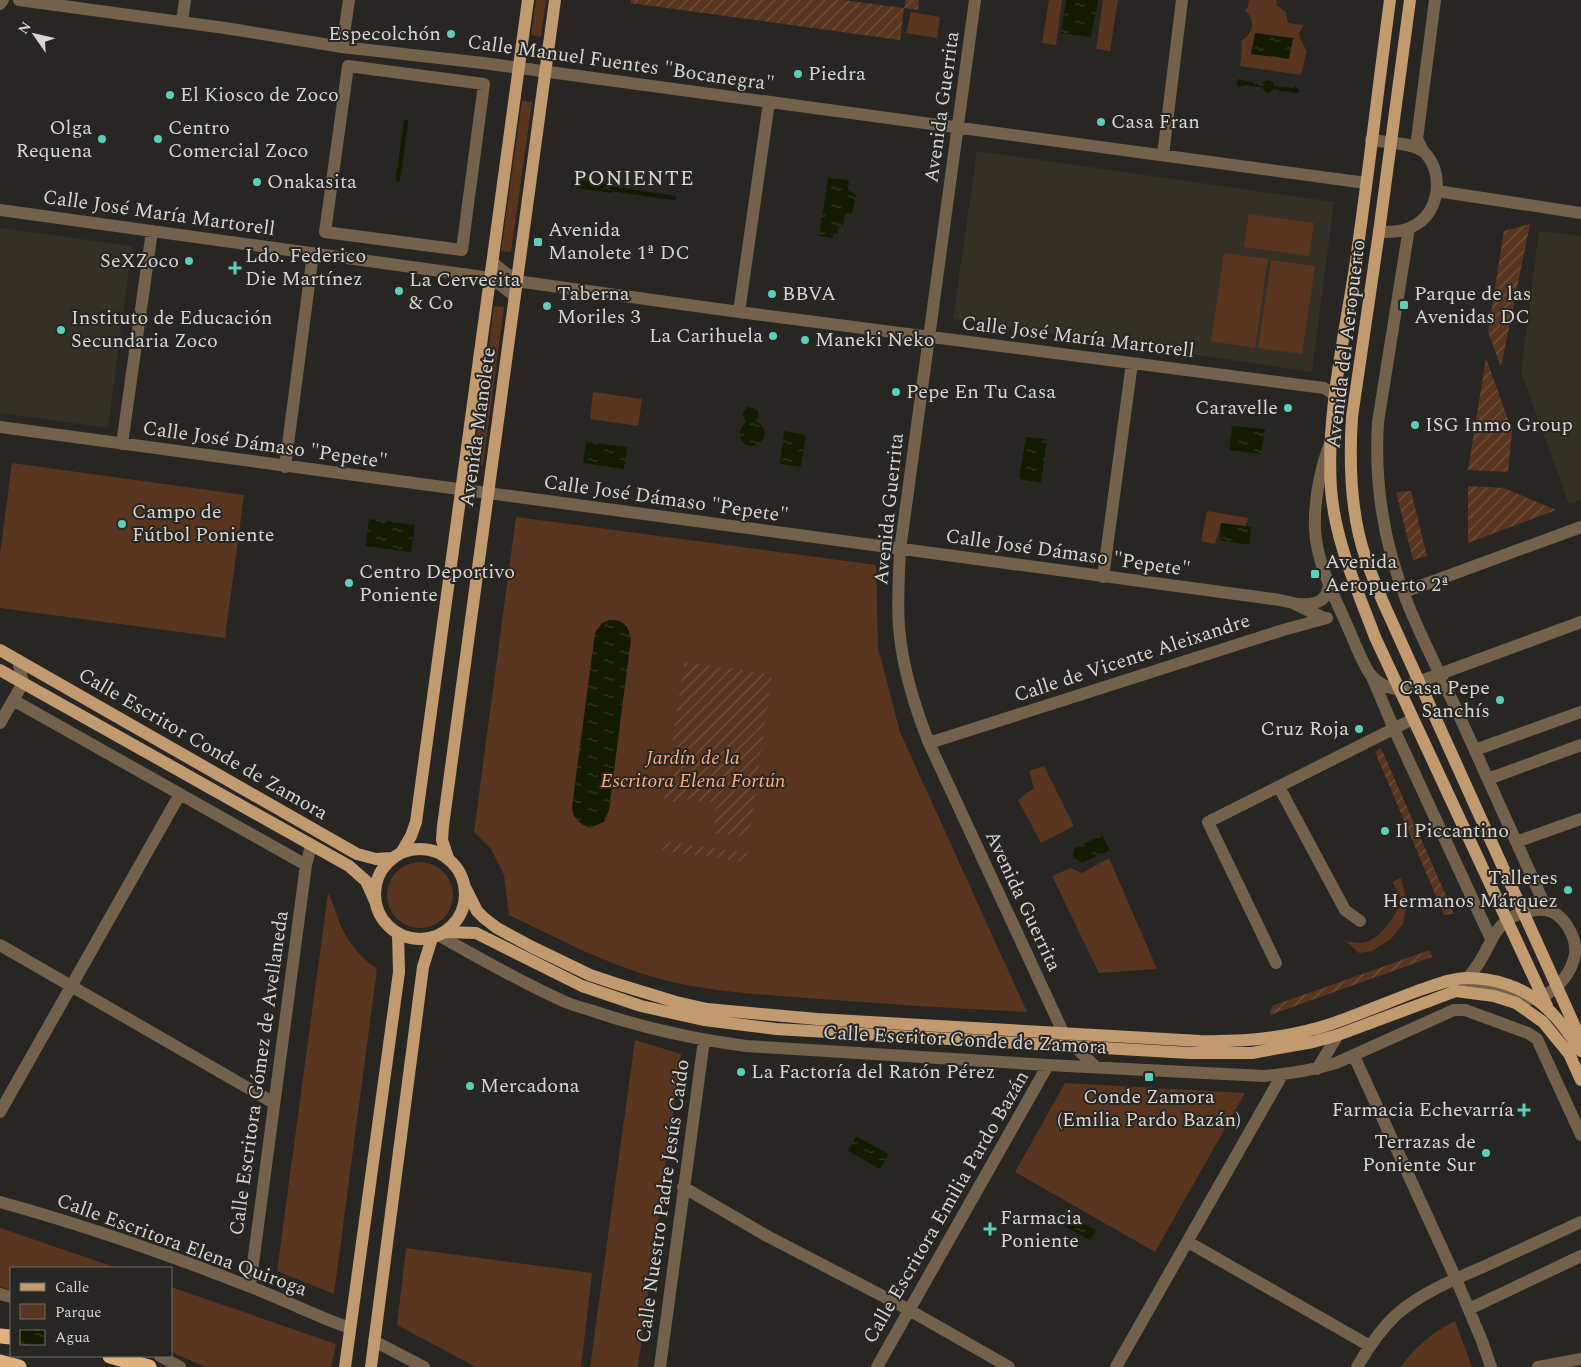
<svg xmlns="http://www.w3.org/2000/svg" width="1581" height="1367" viewBox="0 0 1581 1367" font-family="Spectral,serif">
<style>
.built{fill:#343026}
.green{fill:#59351f}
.garden{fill:url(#garden-furrows)}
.water{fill:url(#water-ripples)}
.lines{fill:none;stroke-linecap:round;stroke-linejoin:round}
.stream{stroke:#121b00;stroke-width:4.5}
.minor{stroke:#73614c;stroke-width:12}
.major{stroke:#c19a6f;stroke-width:12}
.highway{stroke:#dfb17c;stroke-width:15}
.poi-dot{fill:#5cceba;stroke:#282622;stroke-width:2}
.labels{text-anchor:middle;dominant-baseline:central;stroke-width:4;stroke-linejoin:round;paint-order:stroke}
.poi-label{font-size:20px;fill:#d6d5d2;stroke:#282622;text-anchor:start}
.street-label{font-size:20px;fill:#d6d5d2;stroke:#282622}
.park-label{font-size:20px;font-style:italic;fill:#feab79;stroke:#282622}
.neighbourhood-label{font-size:21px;letter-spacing:1px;fill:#d6d5d2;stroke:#282622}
</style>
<defs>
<pattern id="garden-furrows" width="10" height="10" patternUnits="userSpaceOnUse" patternTransform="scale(1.25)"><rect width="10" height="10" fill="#59351f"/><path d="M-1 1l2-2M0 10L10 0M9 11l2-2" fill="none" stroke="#70513f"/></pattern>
<pattern id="water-ripples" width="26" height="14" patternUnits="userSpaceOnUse" patternTransform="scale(1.25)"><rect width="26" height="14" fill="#121b00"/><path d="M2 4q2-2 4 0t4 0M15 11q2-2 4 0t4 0" fill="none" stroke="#343b24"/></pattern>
</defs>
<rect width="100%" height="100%" fill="#282622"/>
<!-- built -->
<path class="built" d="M977,151l357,51 -22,170 -359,-53z
M0,228l132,18 -24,182 -108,-15z
M1539,231l42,5v264l-12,4 -48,-132z"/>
<!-- green -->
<path class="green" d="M536,0h10l-5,37 -10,-2z
M1049,0h13l-6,45 -14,-2z
M1103,0h15l-8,51 -14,-2z
M1249,0h28l-1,5 10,7 2,11 16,2 -5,8 1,6 7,12 -6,24 -61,-9 2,-18 -1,-7c13,-8 15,-19 4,-31l3,-3z
M911,12l29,5 -3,21 -31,-5z
M522,101l10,1 -21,150 -10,-1z
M1249,214l65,9 -5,33 -65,-9z
M1224,253l44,6 -13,89 -44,-7z
M1271,260l44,6 -13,88 -44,-6z
M494,306l10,1 -21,158 -10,-1z
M593,392l49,7 -4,27 -48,-7z
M12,463l232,32 -19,143 -225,-30v-54z
M1207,511l41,7 -2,8 -25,-3 -6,21 -14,-3z
M516,517l360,48 2,83 22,84 127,280c-69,-3 -138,-8 -207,-13 -62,-5 -124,-7 -183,-27 -45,-15 -86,-37 -128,-57l-5,-40 -13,-26 -17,-17z
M1044,766l30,60 -33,17 -23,-43 16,-12 -5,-17z
M1109,858l48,111 -58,4 -47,-97 19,-8 11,5z
M387 895a33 33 0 1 1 66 0a33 33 0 1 1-66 0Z
M1401,878l6,24 -4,22 -12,15 -19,12 -13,2 -13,-12c8,2 15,3 23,0 13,-6 33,-30 30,-45 -1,-5 -5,-10 -7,-14z
M328,893c6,11 8,22 13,33 8,19 20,31 36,43l-43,325 -57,-23z
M635,1040l46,14 -43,313h-48z
M1065,1083l180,10 -90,159 -140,-80z
M0,1228l117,40h-106v22l-11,-3z
M406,1248l186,25 -11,94h-105l-79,-42z
M171,1287l165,57 -5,23h-126l-34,-15z
M1455,1321l17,46h-71c14,-21 31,-34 54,-46z"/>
<!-- garden -->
<path class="garden" d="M631,0h211l62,8 2,-8h13l-1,10 -14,-2 -4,32 -270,-37z
M1530,224l-29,143 -13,-35 16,-101z
M1486,358l26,73 -4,41 -40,-2z
M1468,486l36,2 52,22 -88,33z
M1411,491l16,65 -14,4 -17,-68z
M684,662l88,12 -23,164 -36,-5 4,-30 -40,-5 -1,4 -12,-2z
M1381,748l73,166 -10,1 -69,-163z
M660,841l88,12 -2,9 -87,-12z
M1430,950l2,7 -162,58 2,-9z"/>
<!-- water -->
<path class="water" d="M1066,0h32l-7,37 -30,-4z
M1255,33l38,5 -4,21 -38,-5z
M1238,79l24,5 2,-3 5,-1 4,3 1,3 19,2 3,-2 4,5 -4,3 -4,-2 -12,-1 -6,-2 -2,3 -5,1 -6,-6 -17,-2 -5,2 -3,-4z
M828,178l21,2 -1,10 8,5 -4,18 -7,1 -2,12 -4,-1 -2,9 -3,-1 -2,5 -13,-2z
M572,180l41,5 -1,8 -41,-5z
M747,407h5l6,4 1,5 -3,5c25,15 -10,38 -16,15 -1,-6 2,-10 6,-14l-4,-8z
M1232,426l33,3 -4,25 -32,-4z
M784,431l22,4 -5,32 -21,-3z
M1026,437l21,2 -6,44 -22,-4z
M586,442l41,5 -3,22 -41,-6z
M369,519l46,6 -4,27 -46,-6z
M1221,523l30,4 -2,18 -29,-5z
M609,620c14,-1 20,6 22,19l-22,171 -5,12 -15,6c-11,-6 -16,-9 -17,-21l23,-174 7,-10z
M1102,835l8,15 -28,13 -4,-3 -5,-2 2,-10z
M856,1136l33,18 -9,15 -32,-18z
M1070,1216l26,14 -6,10 -26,-14z"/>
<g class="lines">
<!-- stream -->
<path class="stream" d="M398,179l8,-57
M612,189l62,9"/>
<!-- minor -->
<path class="minor" d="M19,0l206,28 117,19 141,16 883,120
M975,0l-75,550c-1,25 -3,52 -1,77 3,40 15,78 30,116l134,289 12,15 21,20
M0,4l3,-4
M182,22l3,-22
M344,34l5,-34
M348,66l136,18 -22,166 -137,-18z
M1371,140c14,2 43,3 53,12 20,19 16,58 -7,72 -12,8 -25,8 -38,8
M1423,151l-6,-12 18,-139
M1163,155l19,-155
M1437,191l144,22
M0,210l491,68 24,18
M1409,228l-31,194c-4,65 6,125 31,185 15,36 33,71 49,106 30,66 59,131 89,197
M493,263l23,18 223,31 585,76 11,7
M739,312l30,-210
M0,427l1280,173 13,3 31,15
M1330,443c-10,27 -16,56 -15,86 2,37 21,70 35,103 6,14 12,30 20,42 7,9 18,15 29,15l182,-67
M122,444l30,-213
M285,467l28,-213
M1103,577l29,-214
M1404,592l177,-65
M1298,604c15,1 29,-1 31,-19
M1372,677l22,52 97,210
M13,700l293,165
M0,723l23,-40 -5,-23
M929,743l354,-113 44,-12
M1475,750l106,-38
M1488,779l93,-34
M1279,787l66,123 15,11
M1516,842l65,-23
M440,936c39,22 79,45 121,64 10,5 22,8 32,11 50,17 101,28 153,35l302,19 216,11c25,-2 49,-6 72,-13l118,-53h11l63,23 9,6 44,96
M0,945l274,158
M1276,963l-68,-141 205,-103
M1463,990c9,-2 18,-4 27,-2 17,3 33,16 51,9 17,-7 31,-25 34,-43 2,-17 -12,-42 -30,-44 -5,-1 -10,0 -15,1 -8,2 -18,5 -24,10 -12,10 -16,23 -23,35 -4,8 -10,15 -15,22
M1354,1056l102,223 26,62 9,26
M1317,1069l21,-34
M0,1112l180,-318
M683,1187l84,49 135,70 107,61
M0,1202c84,23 167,52 248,84 35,13 67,30 102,42
M1188,1242l182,104
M250,1286l56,-421 5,-19
M0,1294l11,3
M1469,1309l112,-53
M374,1341l50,26
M160,1356l20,11
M660,1367l44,-327
M877,1367l171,-302
M1116,1367l166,-292
M1357,1367c11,-19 23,-37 39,-52 25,-22 57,-35 87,-48 33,-15 65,-30 98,-45
M1538,1367l43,-8"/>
<!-- major -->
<path class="major" d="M1390,0c-12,89 -22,178 -35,267 -11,72 -29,149 -24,222 4,52 26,100 44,148l172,369
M1410,0l-31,232 -27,185c-3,47 -2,97 14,142 5,15 11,29 17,43l198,438
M0,650l357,204 19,5 16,-1
M0,670l349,196 17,15 9,20
M375 894a45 45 0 1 1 90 0a45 45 0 1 1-90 0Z
M401,853l10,-17 5,-14 112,-822
M448,858l-6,-18 1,-14 112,-826
M465,887l12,24 7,7 13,10 35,19 58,28 27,9 59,18 31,7 110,10 383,22c45,1 89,-3 131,-17 29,-10 57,-22 86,-33 16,-5 34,-13 51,-13 26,0 55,9 74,26 16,13 27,30 39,47
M446,932l30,1 106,53 59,20 63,14 72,9 414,24h62l61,-11 25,-7 118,-44 38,5 22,7 27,19 27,33
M1567,1049l14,31
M345,1367l54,-395 -1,-38
M371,1367l52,-400 9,-29"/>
<!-- highway -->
<path class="highway" d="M0,1336l11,1
M110,1356l39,11
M0,1362l19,5"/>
</g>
<!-- markers -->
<g class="poi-dot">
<circle cx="451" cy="34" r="5"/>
<circle cx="798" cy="74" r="5"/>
<circle cx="170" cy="95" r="5"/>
<circle cx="1101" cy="122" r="5"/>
<circle cx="102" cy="139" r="5"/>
<circle cx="158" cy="139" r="5"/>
<circle cx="257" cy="182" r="5"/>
<rect x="533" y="237" width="10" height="10" rx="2.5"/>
<circle cx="189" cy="261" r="5"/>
<path d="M232.5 260.5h5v5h5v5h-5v5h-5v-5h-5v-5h5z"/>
<circle cx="399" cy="291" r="5"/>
<circle cx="772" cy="294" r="5"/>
<rect x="1399" y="300" width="10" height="10" rx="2.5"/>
<circle cx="547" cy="306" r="5"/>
<circle cx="61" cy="330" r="5"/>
<circle cx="773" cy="336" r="5"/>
<circle cx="805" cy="340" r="5"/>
<circle cx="896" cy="392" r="5"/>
<circle cx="1288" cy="408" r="5"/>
<circle cx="1415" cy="425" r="5"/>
<circle cx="122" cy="524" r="5"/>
<rect x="1310" y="569" width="10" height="10" rx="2.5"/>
<circle cx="349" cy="583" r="5"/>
<circle cx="1500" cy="700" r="5"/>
<circle cx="1359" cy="729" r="5"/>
<circle cx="1385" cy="831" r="5"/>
<circle cx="1568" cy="890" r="5"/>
<circle cx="741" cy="1072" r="5"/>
<rect x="1144" y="1072" width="10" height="10" rx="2.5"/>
<circle cx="470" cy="1086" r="5"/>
<path d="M1521.5 1102.5h5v5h5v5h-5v5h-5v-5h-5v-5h5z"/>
<circle cx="1486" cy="1153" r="5"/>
<path d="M987.5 1221.5h5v5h5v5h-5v5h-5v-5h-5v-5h5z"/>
</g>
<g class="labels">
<!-- poi labels -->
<g class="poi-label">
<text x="441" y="34" text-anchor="end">Especolchón</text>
<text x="808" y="74">Piedra</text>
<text x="180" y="95">El Kiosco de Zoco</text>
<text x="1111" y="122">Casa Fran</text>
<text x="92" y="128" text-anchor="end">Olga<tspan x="92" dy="23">Requena</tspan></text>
<text x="168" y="128">Centro<tspan x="168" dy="23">Comercial Zoco</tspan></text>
<text x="267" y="182">Onakasita</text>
<text x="548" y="230">Avenida<tspan x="548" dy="23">Manolete 1ª DC</tspan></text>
<text x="245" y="256">Ldo. Federico<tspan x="245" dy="23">Die Martínez</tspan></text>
<text x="179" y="261" text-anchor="end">SeXZoco</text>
<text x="409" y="280">La Cervecita<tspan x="409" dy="23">&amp; Co</tspan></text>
<text x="557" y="294">Taberna<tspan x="557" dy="23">Moriles 3</tspan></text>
<text x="782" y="294">BBVA</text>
<text x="1414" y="294">Parque de las<tspan x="1414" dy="23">Avenidas DC</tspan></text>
<text x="71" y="318">Instituto de Educación<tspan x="71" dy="23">Secundaria Zoco</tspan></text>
<text x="763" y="336" text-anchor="end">La Carihuela</text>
<text x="815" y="340">Maneki Neko</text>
<text x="906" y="392">Pepe En Tu Casa</text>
<text x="1278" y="408" text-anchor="end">Caravelle</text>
<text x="1425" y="425">ISG Inmo Group</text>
<text x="132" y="512">Campo de<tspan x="132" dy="23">Fútbol Poniente</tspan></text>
<text x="1325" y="562">Avenida<tspan x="1325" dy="23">Aeropuerto 2ª</tspan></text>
<text x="359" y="572">Centro Deportivo<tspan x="359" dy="23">Poniente</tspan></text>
<text x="1490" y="688" text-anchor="end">Casa Pepe<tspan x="1490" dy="23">Sanchís</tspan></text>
<text x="1349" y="729" text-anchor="end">Cruz Roja</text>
<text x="1395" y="831">Il Piccantino</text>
<text x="1558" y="878" text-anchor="end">Talleres<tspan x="1558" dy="23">Hermanos Márquez</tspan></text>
<text x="751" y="1072">La Factoría del Ratón Pérez</text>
<text x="480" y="1086">Mercadona</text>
<text x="1149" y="1097" text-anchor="middle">Conde Zamora<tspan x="1149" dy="23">(Emilia Pardo Bazán)</tspan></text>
<text x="1514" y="1110" text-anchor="end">Farmacia Echevarría</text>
<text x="1476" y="1142" text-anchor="end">Terrazas de<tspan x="1476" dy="23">Poniente Sur</tspan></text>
<text x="1000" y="1218">Farmacia<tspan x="1000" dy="23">Poniente</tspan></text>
</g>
<!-- street labels -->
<g class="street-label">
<text transform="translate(621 63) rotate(8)">Calle Manuel Fuentes "Bocanegra"</text>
<text transform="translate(942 107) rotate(-82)">Avenida Guerrita</text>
<text transform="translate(159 213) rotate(8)">Calle José María Martorell</text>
<text transform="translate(1078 337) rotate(7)">Calle José María Martorell</text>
<text transform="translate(1346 344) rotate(-83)">Avenida del Aeropuerto</text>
<text transform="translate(478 427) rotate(-82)">Avenida Manolete</text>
<text transform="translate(265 445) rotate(8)">Calle José Dámaso "Pepete"</text>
<text transform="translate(666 499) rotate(8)">Calle José Dámaso "Pepete"</text>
<text transform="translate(889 509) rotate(-84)">Avenida Guerrita</text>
<text transform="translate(1068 553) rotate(8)">Calle José Dámaso "Pepete"</text>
<text transform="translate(1132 658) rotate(-18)">Calle de Vicente Aleixandre</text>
<text transform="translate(203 744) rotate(30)">Calle Escritor Conde de Zamora</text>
<text transform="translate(1023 901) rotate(65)">Avenida Guerrita</text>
<text transform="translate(965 1040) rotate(3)">Calle Escritor Conde de Zamora</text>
<text transform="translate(259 1073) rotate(-82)">Calle Escritora Gómez de Avellaneda</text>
<text transform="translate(663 1201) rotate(-82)">Calle Nuestro Padre Jesús Caído</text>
<text transform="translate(946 1207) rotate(-60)">Calle Escritora Emilia Pardo Bazán</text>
<text transform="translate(182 1245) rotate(20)">Calle Escritora Elena Quiroga</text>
</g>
<!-- park labels -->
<g class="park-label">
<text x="693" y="758">Jardín de la<tspan x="693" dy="23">Escritora Elena Fortún</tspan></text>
</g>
<!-- neighbourhood labels -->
<g class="neighbourhood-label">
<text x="634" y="179">PONIENTE</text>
</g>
</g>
<!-- legend -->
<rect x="10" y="1267" width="162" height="90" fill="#282622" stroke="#6e6c68"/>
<rect x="20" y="1283" width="25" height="8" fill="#c19a6f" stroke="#6e6c68"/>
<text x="55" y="1292" font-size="15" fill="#d6d5d2">Calle</text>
<rect x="20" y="1304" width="25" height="15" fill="#59351f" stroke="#6e6c68"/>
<text x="55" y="1317" font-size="15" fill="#d6d5d2">Parque</text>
<rect x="20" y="1330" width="25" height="15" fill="url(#water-ripples)" stroke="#6e6c68"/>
<text x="55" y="1342" font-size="15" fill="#d6d5d2">Agua</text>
<!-- north arrow -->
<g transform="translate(35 35) rotate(304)" stroke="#282622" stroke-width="4" paint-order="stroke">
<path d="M0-4L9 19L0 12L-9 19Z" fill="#d6d5d2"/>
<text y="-8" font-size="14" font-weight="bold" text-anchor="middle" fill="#d6d5d2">N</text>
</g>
</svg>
